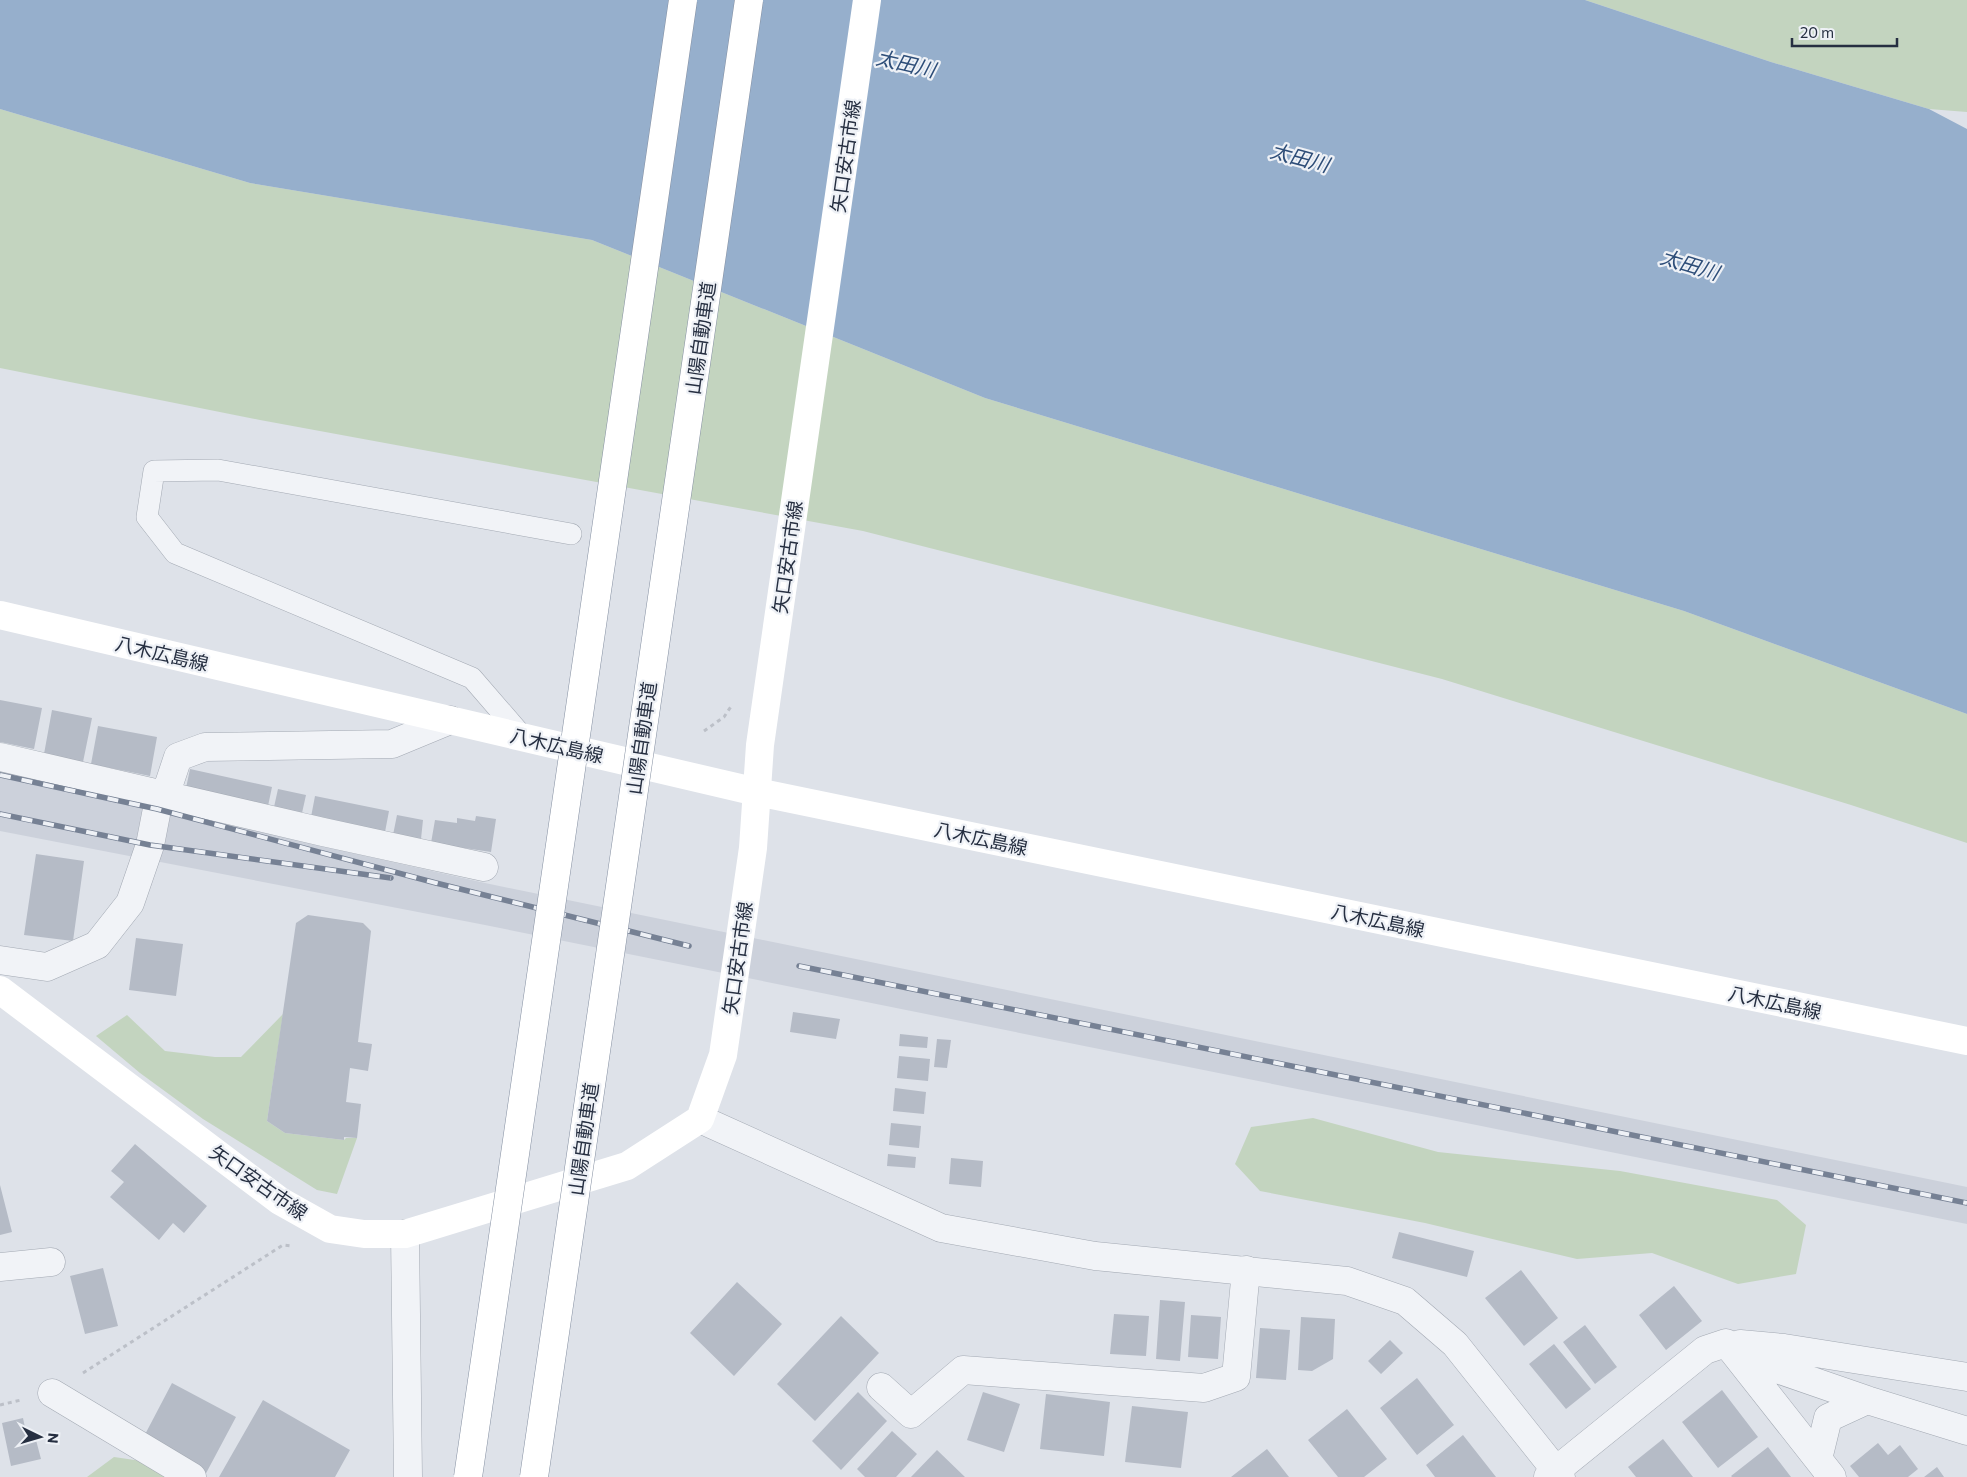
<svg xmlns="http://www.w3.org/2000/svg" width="1967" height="1477" viewBox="0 0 1967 1477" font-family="Commissioner,'Noto Sans JP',sans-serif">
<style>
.built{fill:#ccd1db}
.green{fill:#c3d4bf}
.water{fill:#96afcc}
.building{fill:#b5bbc6}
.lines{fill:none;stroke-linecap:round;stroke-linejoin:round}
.service-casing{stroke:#a3a9b3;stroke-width:22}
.minor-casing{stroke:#a3a9b3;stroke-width:29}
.tertiary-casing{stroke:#a3a9b3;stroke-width:29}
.path{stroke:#bcc0c8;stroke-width:3;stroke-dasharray:4 4;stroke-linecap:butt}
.service{stroke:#f1f3f7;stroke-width:21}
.minor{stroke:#f1f3f7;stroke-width:28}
.tertiary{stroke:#f1f3f7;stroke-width:28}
.secondary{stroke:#fff;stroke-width:28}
.rail-casing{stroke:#768194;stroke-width:5.5}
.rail{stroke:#eef1f6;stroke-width:4;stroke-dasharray:11;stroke-linecap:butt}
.motorway-bridge-casing{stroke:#848fa1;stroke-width:29;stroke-linecap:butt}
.motorway-bridge{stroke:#fff;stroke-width:28}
.labels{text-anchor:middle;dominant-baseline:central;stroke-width:4.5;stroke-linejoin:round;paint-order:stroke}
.street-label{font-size:19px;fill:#262f41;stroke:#eef1f6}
.water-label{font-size:20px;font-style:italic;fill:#2d4d78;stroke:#eef1f6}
</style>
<rect width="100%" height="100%" fill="#dee2e9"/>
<!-- built -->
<path class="built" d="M0,765l339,85 146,33 1482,304v37l-1482,-299 -485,-94z"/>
<!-- green -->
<path class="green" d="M1585,0h382v112l-38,-3 -158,-47z
M0,109l250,74 342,57 393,158 699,213 283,103v129l-116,-38 -409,-126 -579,-148 -603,-111 -260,-52z
M283,1014l-16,107 18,12 59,7 2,-2h11l-20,56 -20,-4 -114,-71 -63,-46 -44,-37 31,-21 38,36 50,6h26z
M1313,1118l125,34 182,19 157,29 29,25 -10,49 -58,10 -86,-31 -75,6 -152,-36 -165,-32 -25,-27 16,-37z
M114,1457l48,7 22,13h-97z"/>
<!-- water -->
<path class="water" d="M0,0h1585l186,62 158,47 38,20v585l-283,-103 -699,-213 -393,-158 -342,-57 -250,-74z"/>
<!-- building -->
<path class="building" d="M0,700l42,8 -8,41 -34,-7z
M52,710l40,8 -9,44 -39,-8z
M98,726l59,11 -7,39 -59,-12z
M190,769l82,18 -4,19 -82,-18z
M278,789l28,6 -4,18 -28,-6z
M315,796l74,15 -4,21 -74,-15z
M397,815l26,5 -2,19 -28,-4z
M476,816l20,3 -5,33 -60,-9 4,-23 22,3v-5l18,3z
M36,854l48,7 -11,80 -49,-6z
M308,915l55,8 8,8 -13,111 14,2 -4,27 -18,-3 -4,34 15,2 -4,34 -13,-1v3l-59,-7 -18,-12 29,-198z
M136,938l47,6 -7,52 -47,-6z
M793,1012l47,7 -4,20 -46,-7z
M900,1034l28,3 -1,11 -28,-2z
M937,1039l14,1 -4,28 -13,-1z
M899,1056l31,3 -2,22 -31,-3z
M895,1088l31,4 -2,22 -31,-3z
M891,1123l30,3 -2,22 -30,-3z
M135,1144l72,62 -23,27 -11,-10 -14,17 -49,-43 14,-15 -13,-11z
M888,1154l28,3 -1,11 -28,-2z
M951,1158l32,3 -2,26 -32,-3z
M0,1185l12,47 -12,3z
M1399,1232l75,19 -7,26 -75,-19z
M103,1268l15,58 -33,8 -15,-58z
M1521,1270l37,48 -34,28 -39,-48z
M737,1282l45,42 -48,52 -44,-43z
M1674,1286l28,35 -36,29 -27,-35z
M1160,1300l25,2 -5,59 -24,-2z
M1114,1314l35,2 -3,40 -36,-2z
M1191,1315l30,2 -3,42 -30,-2z
M841,1316l38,37 -64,68 -38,-37z
M1301,1317l34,2 -2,40 -21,12 -14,-1z
M1585,1325l32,42 -22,17 -32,-42z
M1260,1328l30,2 -4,50 -30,-2z
M1390,1340l13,13 -22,21 -13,-13z
M1554,1344l37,45 -25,20 -37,-45z
M1417,1378l37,47 -37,30 -37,-47z
M172,1383l64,34 -32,60 -64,-33z
M1722,1390l36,47 -40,31 -36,-46z
M858,1392l29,29 -46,49 -29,-29z
M983,1392l37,12 -16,48 -37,-12z
M1046,1394l64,8 -6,54 -64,-7z
M263,1400l87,50 -15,27h-116z
M1132,1406l56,6 -7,56 -56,-6z
M1347,1409l40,50 -23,18h-26l-30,-37z
M23,1418l5,24 8,-2 5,19 -30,7 -9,-43z
M892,1431l25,23 -21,23h-31l-8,-8z
M1463,1435l33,42h-61l-9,-12z
M1663,1439l30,38h-57l-8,-10z
M1878,1443l10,12 12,-10 18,24 -10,8h-49l-9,-11z
M1768,1447l23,30h-59l-1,-1z
M1267,1449l22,28h-58z
M937,1450l28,27h-54z
M1937,1467l7,10h-20z"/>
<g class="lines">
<defs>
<path id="service" d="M523,737l-51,-59 -297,-125 -28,-36 7,-46 64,-1 353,64"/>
<path id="minor" d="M0,757l323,75 161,35
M0,960l47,7 50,-22 33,-42 20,-58 7,-36 8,-13 13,-39 27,-10 187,-3 58,-24
M405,1234l3,243
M0,1267l51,-5
M1740,1344l44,4 183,29
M1732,1350l100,127
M881,1387l30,27 52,-44 241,18 32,-11 10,-107
M52,1393l140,84
M1818,1459l10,-41 39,-18
M1548,1477l157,-127 21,-7 54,27 87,30 100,31"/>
<path id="tertiary" d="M700,1119l241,109 154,28 252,25 58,20 50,43 106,133"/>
</defs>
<!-- service casing -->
<use href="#service" class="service-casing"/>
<!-- minor casing -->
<use href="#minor" class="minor-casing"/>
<!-- tertiary casing -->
<use href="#tertiary" class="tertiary-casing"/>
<!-- path -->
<path class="path" d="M704,731l20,-14 8,-12
M83,1373l200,-128 9,1
M0,1405l21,-5"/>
<!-- service -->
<use href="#service" class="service"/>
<!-- minor -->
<use href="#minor" class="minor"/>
<!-- tertiary -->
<use href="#tertiary" class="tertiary"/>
<!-- secondary -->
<path class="secondary" d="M0,615l757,177 1210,249
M0,990l280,211 50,28 34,5h41l222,-68 73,-47 23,-64 30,-207 7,-103 107,-745"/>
<defs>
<path id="rail" d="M0,775l157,34 279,74 253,63
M0,814l150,31 241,33
M799,966l1168,237"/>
</defs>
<!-- rail casing -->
<use href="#rail" class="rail-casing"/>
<!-- rail -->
<use href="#rail" class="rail"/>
<defs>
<path id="motorway-bridge" d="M468,1477l215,-1477
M534,1477l215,-1477"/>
</defs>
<!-- motorway-bridge casing -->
<use href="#motorway-bridge" class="motorway-bridge-casing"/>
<!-- motorway-bridge -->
<use href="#motorway-bridge" class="motorway-bridge"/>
</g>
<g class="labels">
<!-- street labels -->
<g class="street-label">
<text transform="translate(845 156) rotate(-82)">矢口安古市線</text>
<text transform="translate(700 338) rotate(-82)">山陽自動車道</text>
<text transform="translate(787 557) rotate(-82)">矢口安古市線</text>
<text transform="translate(162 653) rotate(13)">八木広島線</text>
<text transform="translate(641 738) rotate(-82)">山陽自動車道</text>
<text transform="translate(557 745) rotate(13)">八木広島線</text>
<text transform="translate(981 838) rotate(12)">八木広島線</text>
<text transform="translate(1378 920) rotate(12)">八木広島線</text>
<text transform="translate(737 958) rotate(-82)">矢口安古市線</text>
<text transform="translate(1775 1002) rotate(12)">八木広島線</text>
<text transform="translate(583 1139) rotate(-82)">山陽自動車道</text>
<text transform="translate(259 1182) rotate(35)">矢口安古市線</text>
</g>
<!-- water labels -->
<g class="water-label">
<text transform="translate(906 63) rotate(13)">太田川</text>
<text transform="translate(1300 157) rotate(15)">太田川</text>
<text transform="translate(1690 264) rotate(17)">太田川</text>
</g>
</g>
<!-- north arrow -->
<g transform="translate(40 1437) rotate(95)" stroke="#eef1f6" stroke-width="4" paint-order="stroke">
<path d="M0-4L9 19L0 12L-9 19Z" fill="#262f41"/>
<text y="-8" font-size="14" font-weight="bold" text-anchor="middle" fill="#262f41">N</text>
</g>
<!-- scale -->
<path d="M1792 38v8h105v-8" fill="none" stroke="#262f41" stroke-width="2.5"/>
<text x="1800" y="38" font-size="15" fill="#262f41" stroke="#eef1f6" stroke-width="4" paint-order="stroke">20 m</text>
</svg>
